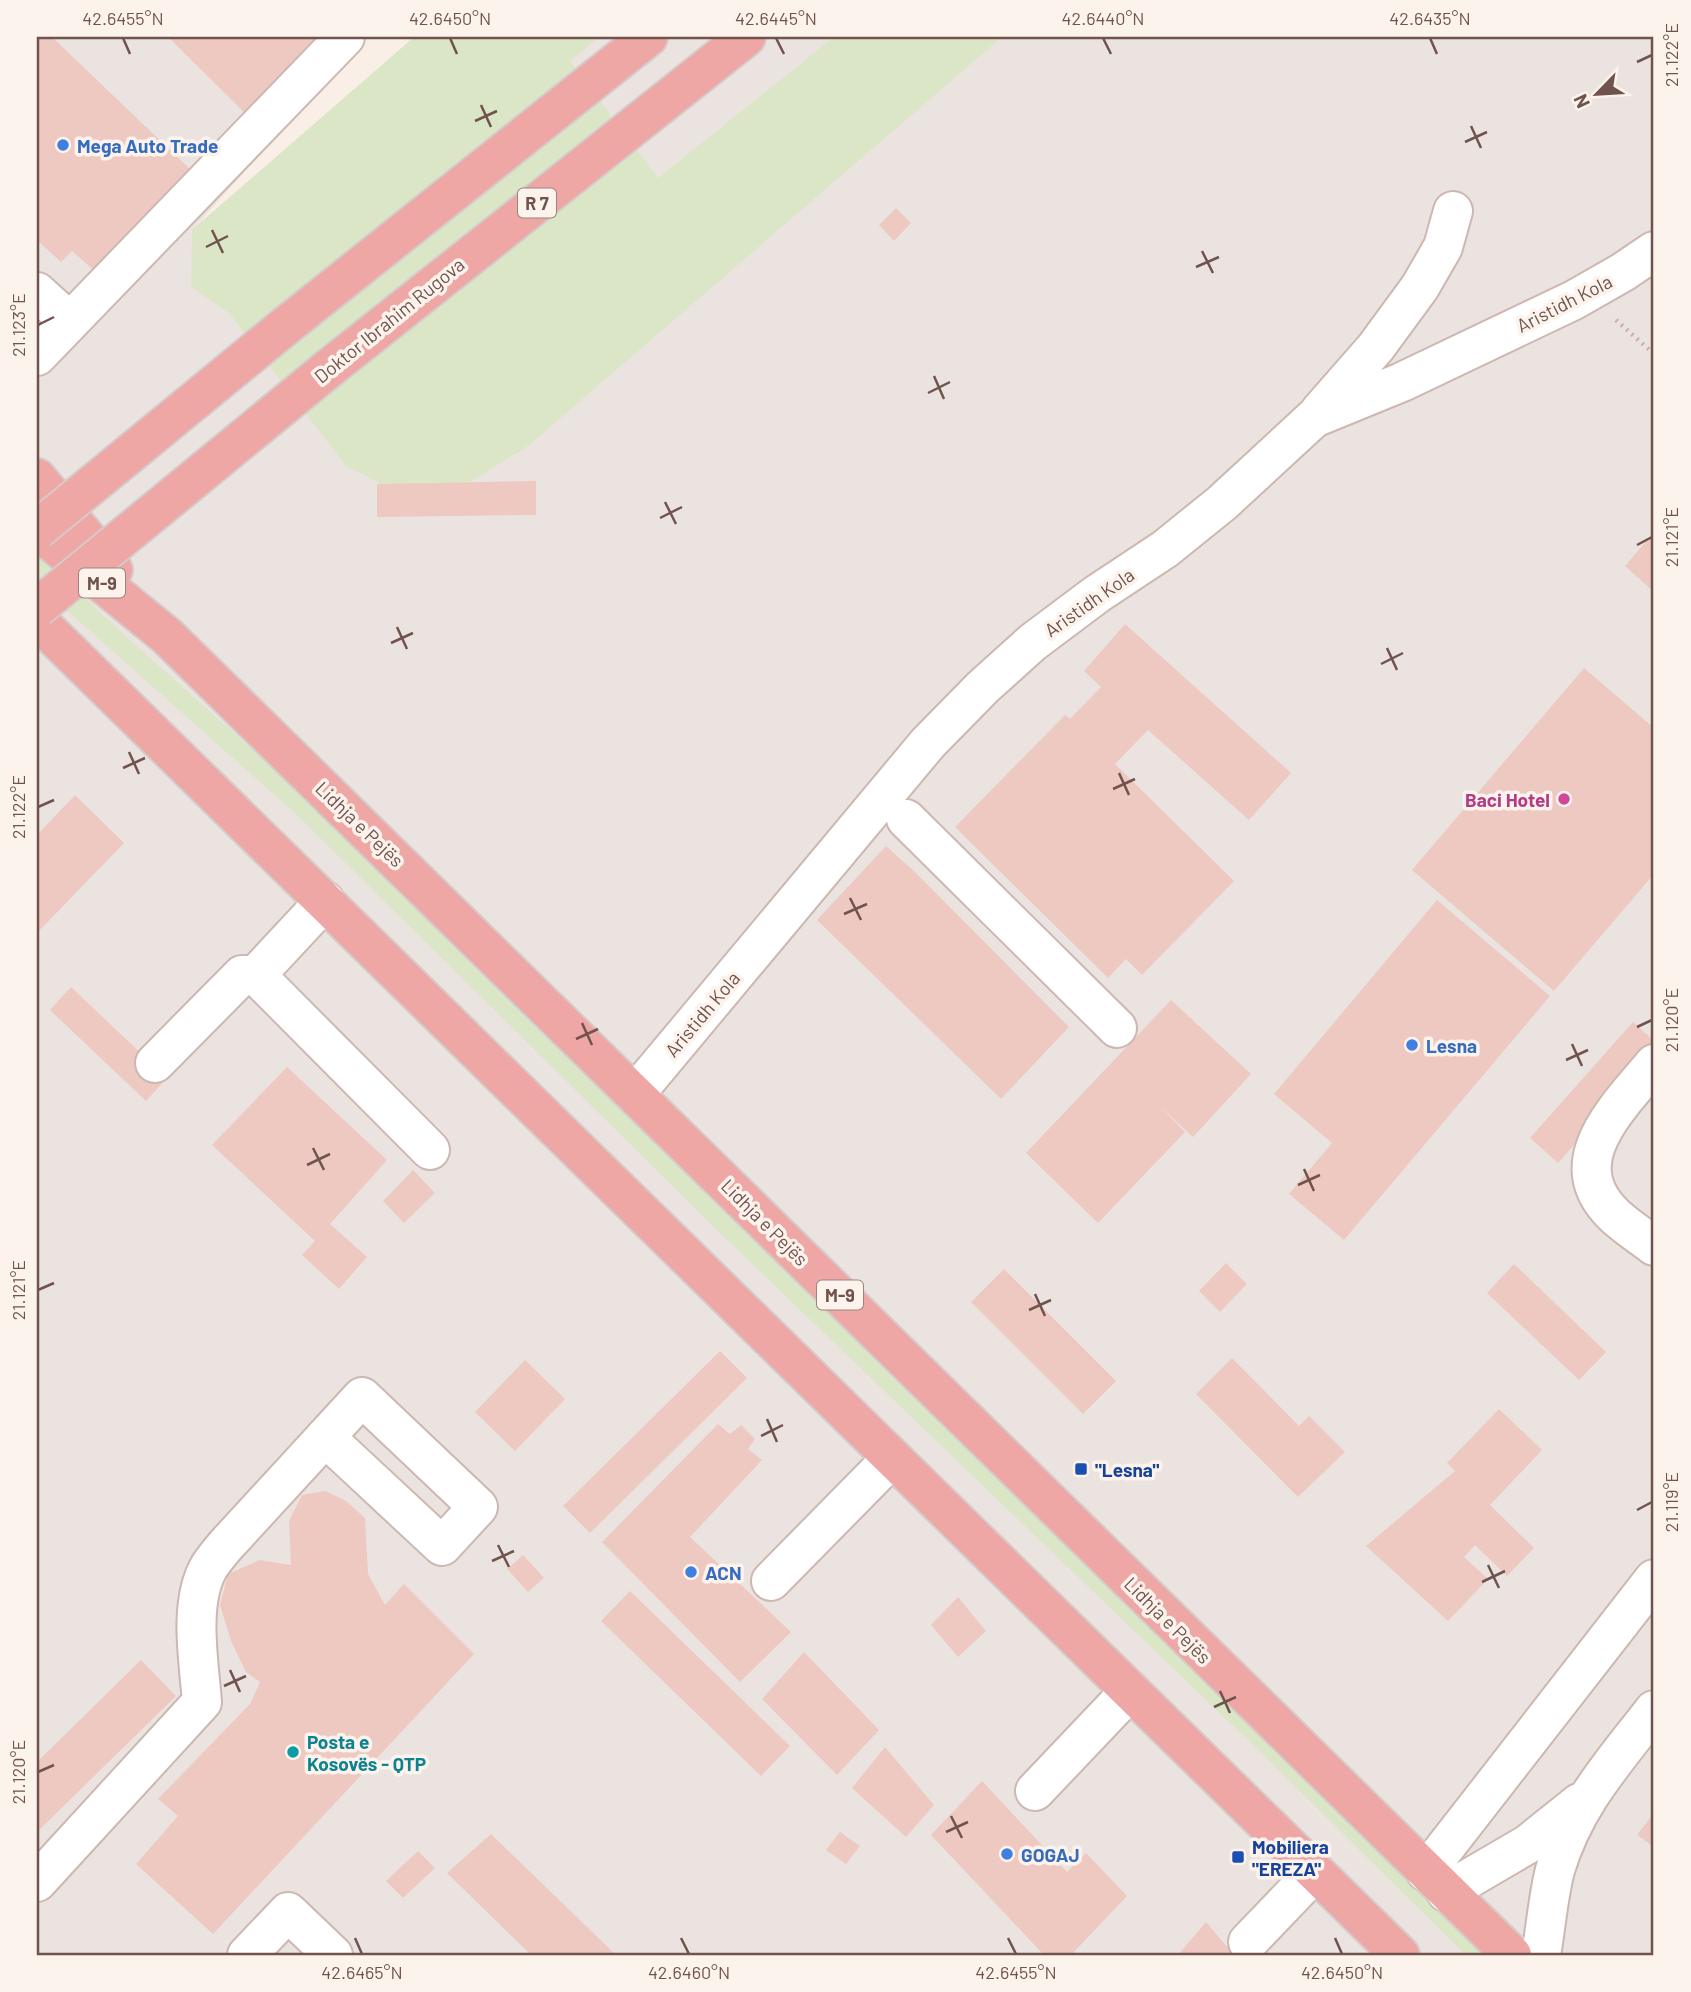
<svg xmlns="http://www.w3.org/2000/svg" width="1691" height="1992" viewBox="0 0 1691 1992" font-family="Barlow,sans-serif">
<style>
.industrial{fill:#ebe3e0}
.green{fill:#dbe6c7}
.building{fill:#edc9c1}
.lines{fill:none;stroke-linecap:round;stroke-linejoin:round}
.minor-casing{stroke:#cdb7b1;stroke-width:42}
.highway-casing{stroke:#d4cbca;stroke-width:42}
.path{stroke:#d2aca5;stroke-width:4.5;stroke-dasharray:2 5;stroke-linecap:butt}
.minor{stroke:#fff;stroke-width:38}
.highway{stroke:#eea7a4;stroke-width:38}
.highway-bridge-casing{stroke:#d4cbca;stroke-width:42;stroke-linecap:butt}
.highway-bridge{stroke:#eea7a4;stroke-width:38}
.ticks{fill:none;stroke:#71534e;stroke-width:2.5}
.shop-dot{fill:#3f7fe0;stroke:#fdf3ed;stroke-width:2.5}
.hotel-dot{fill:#d1479c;stroke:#fdf3ed;stroke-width:2.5}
.transit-dot{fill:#1a4fb4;stroke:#fdf3ed;stroke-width:2.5}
.culture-dot{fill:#0f9aa8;stroke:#fdf3ed;stroke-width:2.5}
.labels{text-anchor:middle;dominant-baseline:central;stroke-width:7;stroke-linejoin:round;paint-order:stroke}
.shield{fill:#fdf3ed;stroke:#9b837e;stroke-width:2}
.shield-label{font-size:18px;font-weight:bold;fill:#71534e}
.shop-label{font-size:19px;font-weight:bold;fill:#366cbe;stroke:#fdf3ed;text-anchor:start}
.street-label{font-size:19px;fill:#71534e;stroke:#fdf3ed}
.hotel-label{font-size:19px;font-weight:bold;fill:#b23c85;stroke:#fdf3ed;text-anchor:end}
.transit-label{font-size:19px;font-weight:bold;fill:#164399;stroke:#fdf3ed;text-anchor:start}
.culture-label{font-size:19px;font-weight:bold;fill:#0d838f;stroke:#fdf3ed;text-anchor:start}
.neatline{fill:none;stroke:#71534e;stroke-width:2.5}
.ticks-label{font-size:18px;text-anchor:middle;fill:#71534e}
</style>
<rect width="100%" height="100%" fill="#faefe7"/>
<!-- industrial -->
<path class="industrial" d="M37,37h326l-166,188 224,-188h1233v1918h-1617z"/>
<!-- green -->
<path class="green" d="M414,37h185l-29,24 88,117 176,-141h168l-474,409 -100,62 -82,-42 -117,-153 -38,-26 1,-57z
M37,553l83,78 142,127 475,458 753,739h-24l-209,-206 -535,-514 -425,-420 -260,-231z"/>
<!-- building -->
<path class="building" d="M39,37h13l140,134 -95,102 -25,-22 -11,11 -24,-22v-201z
M168,37h156l-77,78z
M896,208l15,15 -17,18 -15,-16z
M536,481v34l-159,2v-33z
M1654,532v60l-29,-26z
M1125,624l166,149 -42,47 -101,-90 -33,34 119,117 -92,94 -16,-16 -18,19 -153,-151 110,-112 5,4 31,-32 -17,-16z
M1584,668l70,60v146l-100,117 -142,-121z
M75,795l49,48 -87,90v-98z
M886,846l29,26 154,155 -68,72 -184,-179z
M1437,900l113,96 -206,244 -55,-46 43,-51 -58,-49z
M71,987l96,91 -21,23 -96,-91z
M1171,1000l80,74 -58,63 -33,-31 25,26 -87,91 -72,-70z
M1633,1022l21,19v14l-96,108 -28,-25z
M287,1067l100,93 -57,64 37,33 -28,32 -37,-34 13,-14 -103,-96z
M413,1170l22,23 -31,30 -21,-22z
M1226,1263l21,21 -27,28 -21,-21z
M1514,1264l92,88 -27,28 -92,-87z
M1004,1269l112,112 -33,33 -112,-112z
M720,1351l27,27 -157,155 -27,-27z
M1232,1358l67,68 10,-10 36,36 -47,45 -102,-103z
M525,1360l40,39 -50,52 -40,-39z
M1499,1409l43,41 -52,55 44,43 -27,28 -32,-31 -11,12 24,22 -40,42 -82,-75 89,-75 -8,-8z
M718,1424l12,10 11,-9 14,14 -7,10 14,11 -72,77 101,95 -51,50 -138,-140z
M325,1491l21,10 19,17 3,56 17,31 19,-21 70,70 -261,280 -77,-70 42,-48 -20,-17 92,-95 10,-22 -14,-10 -15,-31 -11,-36 8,-31 32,-14 31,5 -2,-44 13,-26z
M523,1555l21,23 -16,14 -21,-23z
M630,1591l160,155 -29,30 -160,-155z
M958,1597l28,34 -28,26 -27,-32z
M804,1652l75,78 -42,45 -75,-76z
M141,1660l35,36 -139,136v-70z
M885,1747l49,58 -28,32 -54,-49z
M982,1781l85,91 19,-19 41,43 -56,59h-27l-113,-120z
M1654,1813v34l-17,-12z
M840,1832l20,14 -14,18 -20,-14z
M491,1834l125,121h-85l-84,-82z
M418,1851l17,17 -32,30 -17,-17z
M1206,1922l28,33h-56z"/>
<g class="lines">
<defs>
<path id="minor" d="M37,292l33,30
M37,356l308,-319
M1320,411l56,-64 44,-60 23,-40 10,-36
M906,819l211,209
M256,975l69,-74
M155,1063l87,-88h14l174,175
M1654,1064c-35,43 -96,98 -39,152 12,11 26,20 39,30
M635,1094l293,-351 55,-56 50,-45 64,-48 68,-45 57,-46 92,-85 88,-36 172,-82 49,-28 31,-21
M771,1581l121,-123
M1035,1791l95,-100
M1426,1872l228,-293
M37,1882l165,-180c-3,-40 -14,-99 7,-135 5,-8 11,-15 17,-22l136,-148 116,110 -36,39 -117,-109
M1446,1892l82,-48 51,-41
M1248,1942l67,-70
M247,1955l41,-43 45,43
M1541,1955c5,-28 7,-58 14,-85 19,-65 59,-108 99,-160"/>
<path id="highway" d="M283,328l365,-291
M328,369l418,-332
M37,478l76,92
M37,530l130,106 1345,1319
M37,620l1363,1335"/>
</defs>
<!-- minor casing -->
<use href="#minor" class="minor-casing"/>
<!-- highway casing -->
<use href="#highway" class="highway-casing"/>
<!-- path -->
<path class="path" d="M1616,320l38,34"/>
<!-- minor -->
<use href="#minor" class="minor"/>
<!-- highway -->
<use href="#highway" class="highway"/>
<defs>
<path id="highway-bridge" d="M37,530l246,-202
M37,608l291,-239"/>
</defs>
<!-- highway-bridge casing -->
<use href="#highway-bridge" class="highway-bridge-casing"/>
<!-- highway-bridge -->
<use href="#highway-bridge" class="highway-bridge"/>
</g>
<!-- ticks -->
<path class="ticks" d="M123,38l7,16M450,38l7,16M776,38l8,16M1103,38l8,16M1430,38l7,16M1637,62l15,-7M481,105l10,22M475,121l22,-10M1471,126l10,22M1465,142l22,-10M212,230l11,23M206,247l22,-11M1202,251l11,22M1196,267l23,-10M38,325l16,-8M934,376l10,23M928,393l22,-11M665,502l11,22M660,518l22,-11M1637,545l15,-8M397,627l10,22M391,643l22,-10M1387,648l10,22M1381,664l22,-11M129,752l10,22M123,768l22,-10M1119,773l10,22M1113,789l22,-10M38,807l16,-7M850,898l11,22M844,914l23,-10M582,1023l10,22M1637,1027l15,-7M576,1039l22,-10M1572,1044l10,22M1566,1060l22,-10M313,1148l11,22M307,1165l23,-11M1304,1169l10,22M1298,1185l22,-10M38,1290l16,-7M1035,1294l10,22M1029,1310l22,-10M767,1419l10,23M761,1436l22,-11M1637,1510l15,-8M498,1545l11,22M492,1561l22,-10M1488,1565l11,23M1482,1582l23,-11M230,1670l10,22M224,1686l22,-10M1220,1691l10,22M1214,1707l22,-10M38,1772l16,-7M951,1816l11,22M946,1832l22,-10M355,1938l7,16M681,1938l8,16M1008,1938l8,16M1335,1938l7,16"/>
<!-- markers -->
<g class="shop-dot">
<circle cx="63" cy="145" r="7"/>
<circle cx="1412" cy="1045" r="7"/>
<circle cx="691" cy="1572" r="7"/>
<circle cx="1007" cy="1854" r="7"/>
</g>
<circle class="hotel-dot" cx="1564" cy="799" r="7"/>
<g class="transit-dot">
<rect x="1074" y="1462" width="14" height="14" rx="3.5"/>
<rect x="1231" y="1850" width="14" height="14" rx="3.5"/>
</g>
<circle class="culture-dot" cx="293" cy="1752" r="7"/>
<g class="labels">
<!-- shield labels -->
<g class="shield">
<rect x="518" y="188.5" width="38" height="29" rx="5"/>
<rect x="79" y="568.5" width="46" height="29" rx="5"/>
<rect x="817" y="1280.5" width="46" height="29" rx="5"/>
</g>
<g class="shield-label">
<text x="537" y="203">R 7</text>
<text x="102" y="583">M-9</text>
<text x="840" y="1295">M-9</text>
</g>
<!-- shop labels -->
<g class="shop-label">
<text x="77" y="145">Mega Auto Trade</text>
<text x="1426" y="1045">Lesna</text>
<text x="705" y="1572">ACN</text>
<text x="1021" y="1854">GOGAJ</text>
</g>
<!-- street labels -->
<g class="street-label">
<text transform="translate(1564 303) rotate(-27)">Aristidh Kola</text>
<text transform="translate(389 320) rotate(-39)">Doktor Ibrahim Rugova</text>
<text transform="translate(1089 602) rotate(-35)">Aristidh Kola</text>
<text transform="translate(360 824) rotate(44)">Lidhja e Pejës</text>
<text transform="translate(702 1014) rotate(-50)">Aristidh Kola</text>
<text transform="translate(765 1222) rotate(45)">Lidhja e Pejës</text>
<text transform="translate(1168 1620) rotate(45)">Lidhja e Pejës</text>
</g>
<!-- hotel labels -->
<g class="hotel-label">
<text x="1550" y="799">Baci Hotel</text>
</g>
<!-- transit labels -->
<g class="transit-label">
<text x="1095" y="1469">"Lesna"</text>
<text x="1252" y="1846">Mobiliera<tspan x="1252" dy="22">"EREZA"</tspan></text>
</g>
<!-- culture labels -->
<g class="culture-label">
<text x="307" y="1741">Posta e<tspan x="307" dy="22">Kosovës - QTP</tspan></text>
</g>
</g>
<!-- border -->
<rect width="1691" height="1992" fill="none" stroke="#fdf3ed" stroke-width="77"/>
<!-- north arrow -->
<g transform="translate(1597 94) rotate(245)" stroke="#fdf3ed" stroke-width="5" paint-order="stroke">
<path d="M0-5L12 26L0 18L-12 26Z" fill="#71534e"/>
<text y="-10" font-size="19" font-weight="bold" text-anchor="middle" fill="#71534e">N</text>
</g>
<rect x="38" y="38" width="1614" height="1916" class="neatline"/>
<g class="ticks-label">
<text x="123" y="25">42.6455°N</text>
<text x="450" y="25">42.6450°N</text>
<text x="776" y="25">42.6445°N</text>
<text x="1103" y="25">42.6440°N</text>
<text x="1430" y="25">42.6435°N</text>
<text transform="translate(1672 55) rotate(-90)" y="6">21.122°E</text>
<text transform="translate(19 325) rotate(-90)" y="6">21.123°E</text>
<text transform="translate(1672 537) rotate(-90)" y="6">21.121°E</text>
<text transform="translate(19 807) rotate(-90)" y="6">21.122°E</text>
<text transform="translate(1672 1020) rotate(-90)" y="6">21.120°E</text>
<text transform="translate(19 1290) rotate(-90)" y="6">21.121°E</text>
<text transform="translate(1672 1502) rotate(-90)" y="6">21.119°E</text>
<text transform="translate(19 1772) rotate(-90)" y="6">21.120°E</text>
<text x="362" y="1979">42.6465°N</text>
<text x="689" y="1979">42.6460°N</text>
<text x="1016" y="1979">42.6455°N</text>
<text x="1342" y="1979">42.6450°N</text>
</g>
</svg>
